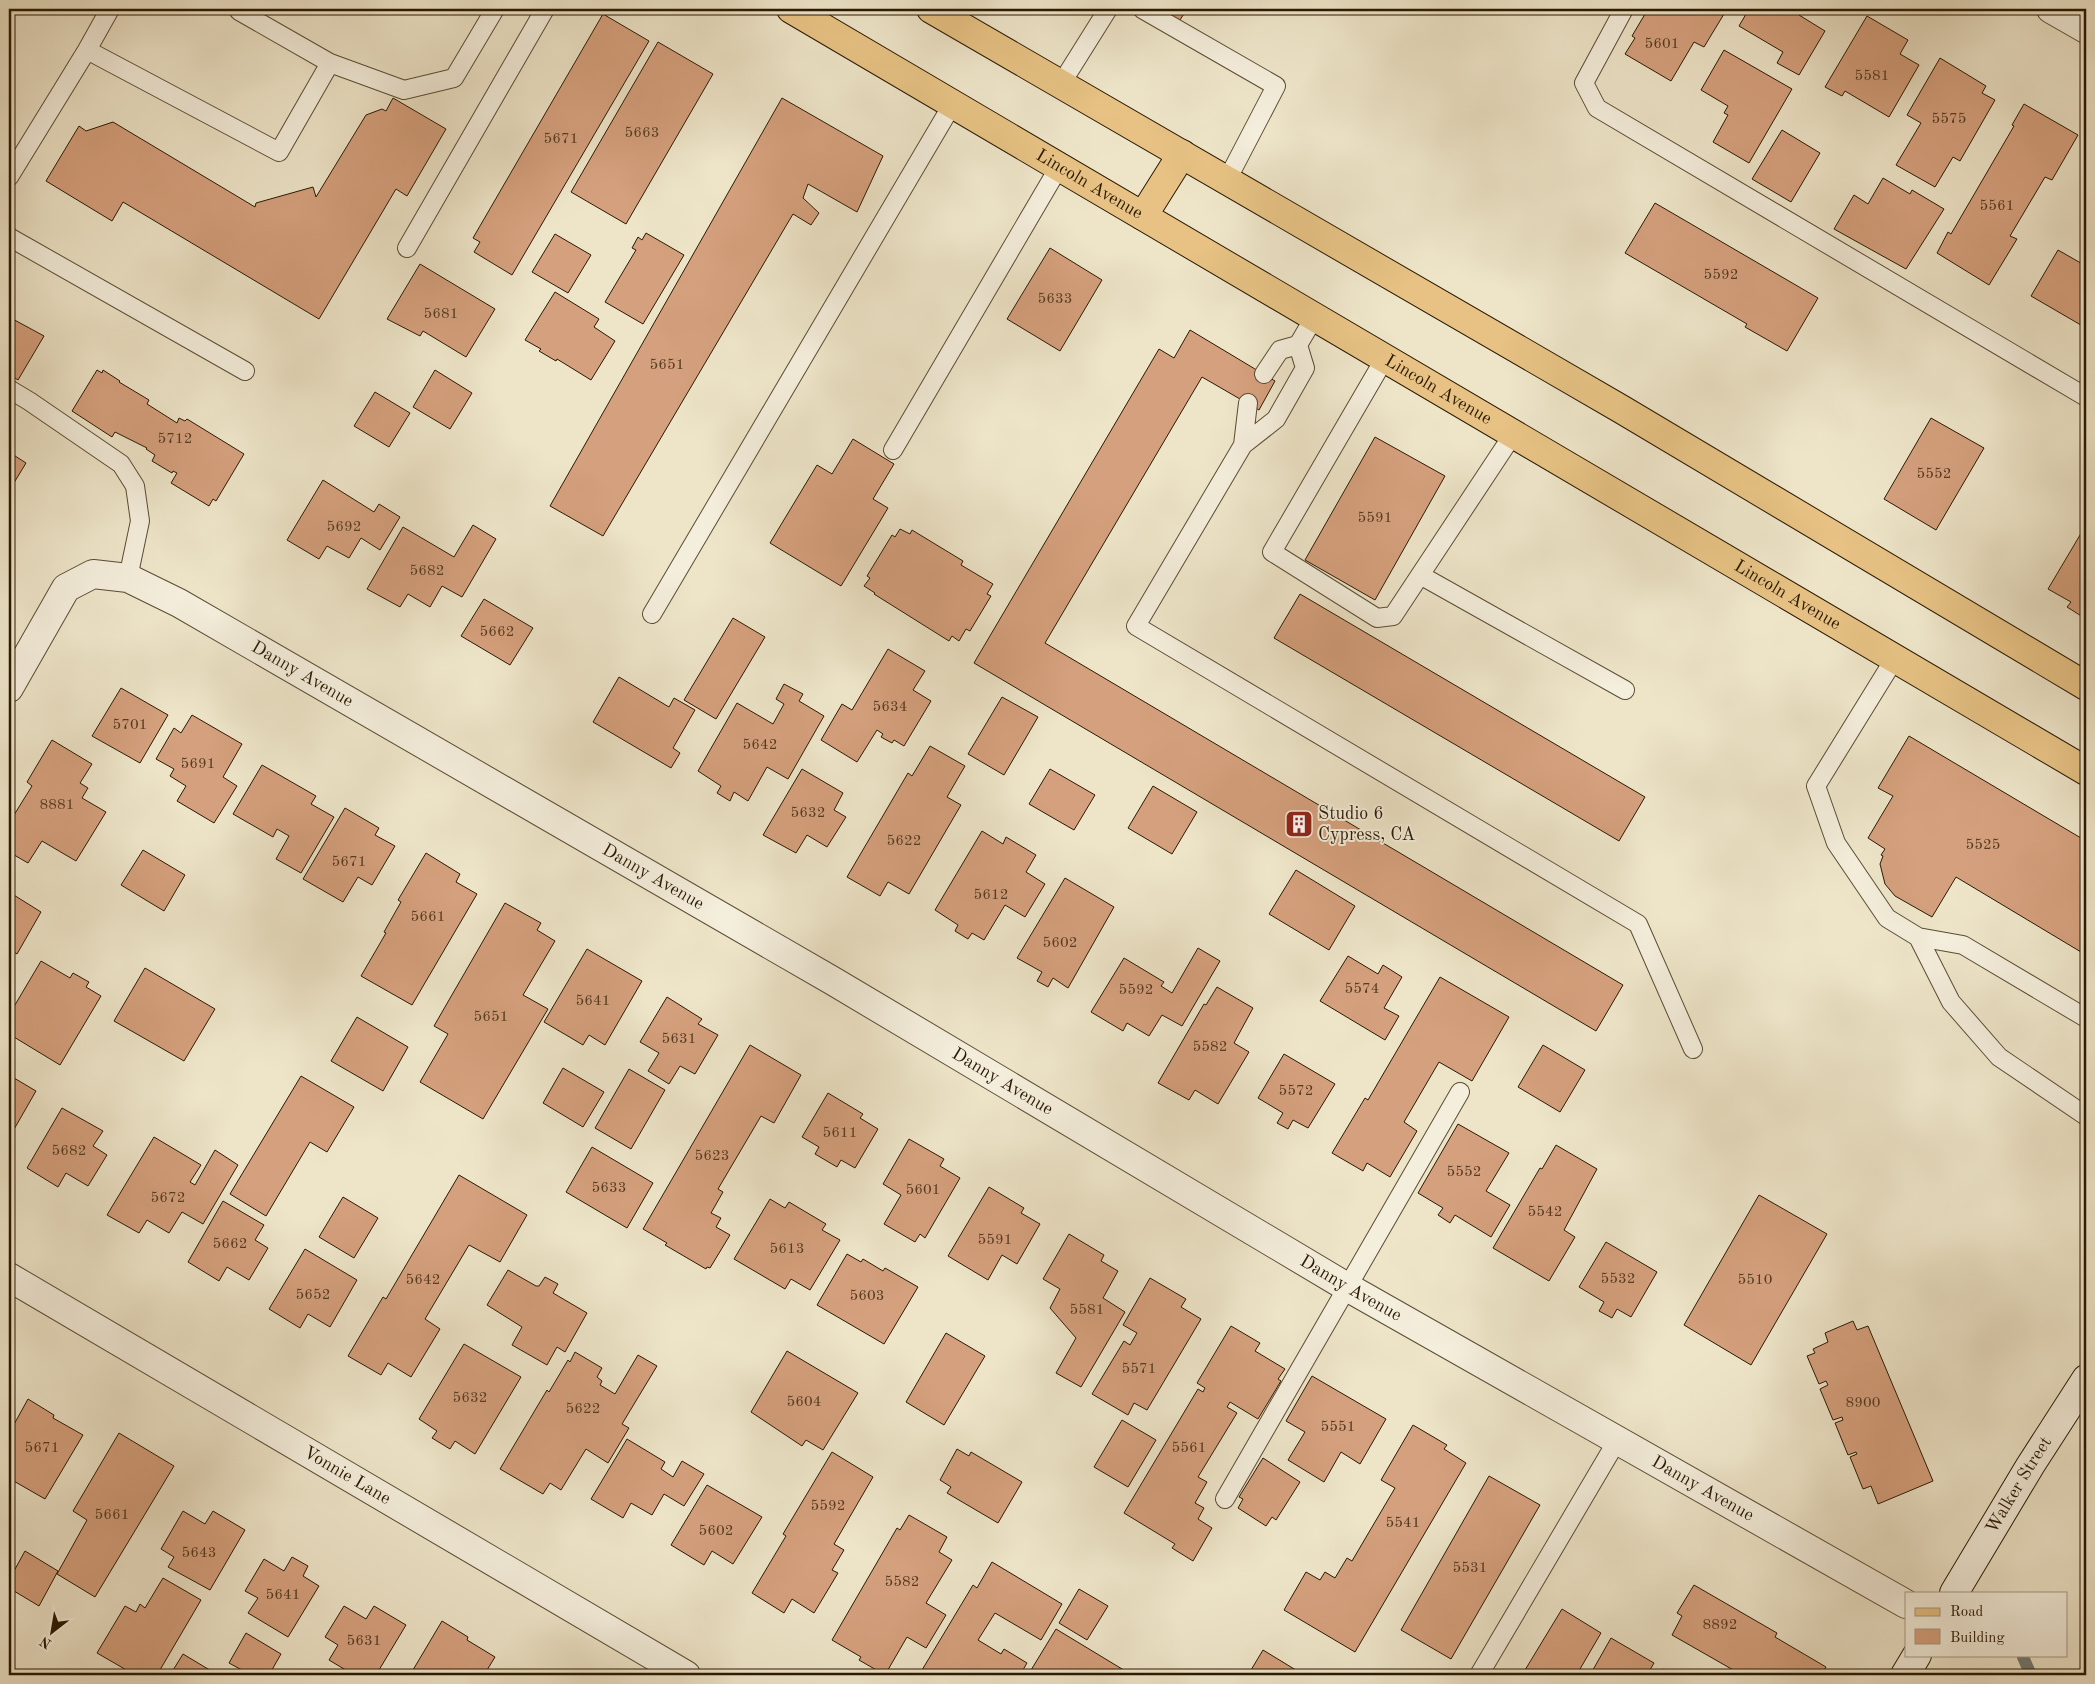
<svg xmlns="http://www.w3.org/2000/svg" width="2095" height="1684" viewBox="0 0 2095 1684" font-family="'Old Standard TT',serif">
<style>
.lines{fill:none;stroke-linecap:round;stroke-linejoin:round}
.stream{stroke:#707b74;stroke-width:12}
.building{fill:#d5a07d;stroke:#2a1902}
.lane-casing{stroke:#5b4c34;stroke-width:20}
.street-casing{stroke:#5b4c34;stroke-width:30}
.secondary-casing{stroke:#2a1902;stroke-width:30}
.primary-casing{stroke:#2a1902;stroke-width:30}
.lane{stroke:#f4eedc;stroke-width:18}
.street{stroke:#f4eedc;stroke-width:28}
.secondary{stroke:#f4eedc;stroke-width:28}
.primary{stroke:#e7c284;stroke-width:28}
.labels{text-anchor:middle;dominant-baseline:central;stroke-width:4;stroke-linejoin:round;paint-order:stroke}
.number-label{font-size:15px;fill:#553b21}
.street-label{font-size:18px;fill:#2a1902;stroke:#f4eedc}
.poi-label{font-size:18px;fill:#2a1902;stroke:#f4eedc;text-anchor:start}
</style>
<rect width="100%" height="100%" fill="#eee5c9"/>
<filter id="stains"><feTurbulence type="fractalNoise" baseFrequency=".004" numOctaves="4"/><feColorMatrix values="0 0 0 0 .2 0 0 0 0 .09 0 0 0 0 .02 0 0 0 .5 -.17"/></filter>
<radialGradient id="worn" r=".72"><stop offset=".6" stop-color="#630" stop-opacity="0"/><stop offset="1" stop-color="#630" stop-opacity=".3"/></radialGradient>
<g class="lines">
<!-- stream -->
<path class="stream" d="M2023,1657l8,18"/>
</g>
<!-- building -->
<path class="building" d="M1155,9h32l-9,14z
M1648,9h79l-23,38 -10,-5 -23,39 -46,-27 10,-16 -3,-2z
M1749,9h53l-3,6 26,16 -26,44 -22,-12 6,-11 -44,-26z
M603,14l46,27 -137,234 -38,-23 6,-10 -7,-4z
M1867,16l41,24 -8,14 19,11 -30,52 -44,-26 -3,5 -17,-9z
M658,42l55,32 -87,150 -55,-32z
M1724,50l68,39 -43,74 -36,-21 15,-27 -4,-2 4,-7 -27,-16z
M1940,58l46,28 -4,7 13,7 -35,61 -7,-4 -18,30 -39,-22 25,-42 -14,-8z
M393,98l53,31 -39,67 -11,-7 -77,130 -196,-117 -11,19 -66,-40 33,-55 7,5 27,-9 142,85 1,-4 57,-16 3,10 50,-82 16,-6 4,2z
M782,98l101,58 -26,56 -49,-28 -5,14 16,15 -8,12 -18,-11 -190,322 -53,-30z
M2024,104l54,31 -26,45 -7,-3 -35,59 7,3 -28,46 -52,-32 11,-21 3,2 63,-108 -2,-1z
M1782,130l38,23 -29,49 -39,-23z
M1883,178l27,16 2,-4 32,19 -38,60 -72,-40 20,-34 14,9z
M1655,203l163,95 -31,53 -42,-24 2,-3 -122,-71z
M646,233l38,22 -41,69 -38,-22 31,-52 -4,-2 6,-11 4,3z
M555,234l36,21 -23,38 -36,-21z
M1050,248l52,32 -42,71 -53,-32z
M2058,250l28,16v62l-55,-32z
M420,264l75,45 -29,48 -43,-26 -3,5 -33,-17z
M555,292l44,27 -5,8 21,14 -24,39 -34,-21 -1,2 -17,-10 2,-2 -16,-9z
M9,317l35,19 -26,44 -9,-6z
M1190,330l85,51 -16,29 -57,-33 -157,266 578,342 -27,46 -622,-368 185,-314 15,9z
M97,370l5,3 1,-3 17,11 -1,1 30,18 -2,4 30,19 2,-5 6,3 2,-2 57,35 -28,47 -3,-2 -4,7 -38,-23 6,-10 -4,-2 -1,2 -20,-12 3,-6 -9,-6 1,-1 -32,-16 -3,5 -40,-26z
M435,370l37,23 -22,36 -37,-22z
M375,392l35,21 -21,34 -35,-21z
M1931,418l53,30 -48,82 -52,-31z
M1375,437l70,39 -70,124 -70,-40z
M853,439l41,25 -21,35 15,9 -47,78 -71,-43 47,-78 15,9z
M9,452l17,11 -17,28z
M323,480l51,32 5,-8 21,13 -20,33 -19,-12 -12,20 -22,-12 -8,13 -32,-19z
M473,525l23,14 -34,58 -20,-11 -12,21 -22,-13 -8,13 -33,-18 36,-62 51,30z
M2086,525v94l-19,-12 4,-5 -23,-13z
M900,529l10,5 2,-4 51,31 -2,4 32,19 -6,10 4,2 -21,35 -4,-2 -7,12 -7,-5 -3,5 -75,-47 1,-1 -11,-7 6,-8 -3,-2 25,-41 3,2z
M1300,594l345,203 -26,44 -345,-203z
M484,599l49,29 -23,37 -49,-29z
M733,618l32,19 -49,82 -32,-19z
M888,649l37,22 -12,19 18,11 -27,45 -10,-6 -2,3 -11,-6 2,-3 -6,-4 -20,32 -36,-22 21,-36 10,6z
M619,677l50,30 5,-9 21,12 -22,38 7,5 -9,15 -78,-46z
M784,684l19,10 -4,7 25,15 -36,63 -21,-12 -19,34 -14,-9 -4,9 -13,-8 4,-7 -23,-15 39,-68 36,21 11,-20 -8,-5z
M121,688l47,27 -28,48 -48,-27z
M1002,697l36,20 -34,58 -36,-21z
M192,715l50,29 -19,33 14,9 -23,37 -37,-22 9,-15 -16,-10 4,-7 -18,-10 18,-31 7,5z
M1909,736l177,105v114l-130,-78 -24,40 -37,-21 -10,-12 -5,-20 3,-8 -2,-1 4,-6 -17,-11 25,-42 -15,-8z
M52,740l40,24 -12,19 8,5 -6,10 24,14 -30,49 -34,-20 -14,22 -19,-11v-19l4,-7 -4,-3 23,-37 -5,-4z
M930,746l35,20 -18,31 14,8 -52,89 -21,-12 -8,14 -33,-19 61,-104 4,3z
M262,765l54,31 -5,8 23,13 -33,56 -25,-14 13,-23 -12,-7 -4,8 -40,-23z
M802,769l41,24 -9,17 12,7 -19,30 -20,-12 -11,18 -33,-18z
M1050,769l45,26 -21,35 -45,-26z
M1153,786l44,26 -25,42 -44,-26z
M345,808l34,20 -4,7 20,11 -23,39 -14,-8 -15,25 -40,-23z
M982,831l21,13 3,-7 30,18 -10,17 19,12 -20,33 -20,-12 -21,35 -12,-7 -4,6 -13,-8 3,-6 -23,-15z
M143,850l42,25 -21,36 -43,-26z
M426,853l34,21 -4,8 21,12 -65,111 -51,-29 25,-43 -2,-1 17,-30 -3,-2z
M1296,870l59,36 -26,44 -60,-36z
M1065,878l49,29 -46,81 -15,-10 -5,9 -11,-6 5,-9 -25,-14z
M9,892l32,20 -24,42 -8,-5z
M505,903l36,20 -4,7 18,11 -32,54 25,14 -65,110 -63,-37 28,-48 -14,-8z
M1198,948l22,13 -38,65 -20,-11 -13,21 -22,-13 -4,8 -32,-19 33,-54 40,24 -3,4 11,7z
M587,949l55,32 -37,64 -16,-10 -6,10 -39,-23z
M1348,956l30,18 5,-9 19,12 -18,31 15,8 -14,24 -65,-39z
M41,961l29,17 3,-5 16,9 -3,5 15,9 -41,69 -51,-31v-19z
M145,968l70,41 -31,52 -70,-40z
M1440,977l69,40 -37,64 -33,-19 -35,60 13,9 -27,46 -23,-14 -4,8 -31,-18 33,-55 3,2z
M1217,987l36,21 -19,35 15,9 -31,52 -23,-14 -6,10 -31,-17 46,-79 2,1z
M667,997l35,22 -4,5 20,11 -23,39 -15,-8 -11,18 -21,-13 11,-18 -19,-11z
M357,1017l51,30 -25,44 -52,-30z
M750,1045l51,30 -27,48 -13,-7 -43,73 5,3 -12,21 10,5 -5,9 14,8 -20,33 -3,-1 -1,2 -41,-24 2,-2 -24,-14z
M1543,1045l42,25 -25,42 -42,-25z
M1284,1054l51,30 -27,44 -15,-8 -5,9 -11,-6 6,-10 -25,-15z
M563,1068l41,24 -21,35 -40,-24z
M629,1069l36,21 -34,59 -36,-21z
M9,1075l27,16 -27,47z
M301,1076l53,31 -27,45 -17,-10 -44,74 -36,-22z
M828,1093l35,21 -3,4 18,11 -23,39 -14,-8 -4,7 -22,-13 4,-7 -17,-10z
M62,1108l41,23 -10,15 14,9 -19,31 -22,-13 -8,14 -31,-19z
M1458,1124l51,29 -23,38 24,14 -19,32 -36,-22 -5,8 -12,-8 5,-7 -25,-15z
M154,1137l47,28 -11,17 5,3 20,-35 23,15 -35,59 -21,-12 -13,21 -22,-13 -8,13 -32,-18z
M909,1139l35,20 -4,7 20,12 -35,60 -5,-4 -5,8 -31,-18 17,-29 -18,-11z
M1556,1145l41,24 -33,61 11,7 -26,44 -56,-33 47,-80 2,1z
M592,1147l61,36 -26,45 -61,-36z
M459,1175l68,40 -27,47 -31,-17 -44,74 15,10 -29,48 -23,-14 -7,12 -33,-19 35,-59 3,2z
M989,1187l35,21 -3,5 19,11 -23,40 -15,-9 -14,25 -40,-24z
M1759,1195l68,39 -76,131 -67,-40z
M343,1197l35,21 -24,40 -35,-21z
M770,1199l15,9 4,-6 37,22 -4,6 18,10 -30,50 -19,-11 -6,10 -51,-30z
M223,1201l41,24 -9,15 13,8 -19,32 -22,-13 -8,14 -31,-19z
M1069,1234l35,21 -3,6 17,10 -15,27 22,14 -44,75 -25,-14 20,-35 -26,-30 10,-19 -17,-10z
M1606,1242l51,30 -26,45 -14,-8 -5,9 -13,-7 5,-9 -25,-15z
M305,1249l52,31 -27,47 -22,-13 -8,14 -31,-19z
M847,1254l14,8 2,-3 20,12 2,-3 33,19 -34,57 -67,-39z
M508,1270l28,16h3l6,-9 13,7 -5,9 34,20 -22,39 -8,-5 -10,18 -35,-20 10,-18 -35,-22z
M1150,1278l36,21 -5,8 20,12 -54,91 -13,-7 -6,12 -36,-21 32,-53 6,4 7,-12 -14,-8z
M1853,1321l4,9 11,-4 65,155 -55,23 -7,-18 -8,3 -13,-32 7,-3 -1,-2 -8,3 -13,-32 8,-3 -1,-3 -9,3 -13,-31 8,-4 -2,-4 -7,3 -12,-28 8,-3 -2,-4 15,-7 -3,-9z
M1231,1326l29,17 -5,8 30,18 -7,10 3,2 -23,38 -28,-17 -3,5 10,6 -39,64 9,5 -12,21 9,5 -6,11 14,9 -19,33 -21,-13 3,-4 -51,-31 74,-124 5,3 2,-4 -8,-5z
M946,1333l39,23 -41,69 -38,-23z
M464,1344l57,33 -46,77 -20,-13 -5,8 -18,-11 5,-7 -18,-12z
M787,1351l71,42 -35,57 -17,-10 -4,6 -51,-34z
M575,1352l27,16 -5,9 5,4 -2,4 15,9 23,-39 19,11 -35,58 7,4 -21,35 -22,-14 -25,41 -11,-7 -7,11 -43,-25 47,-79 2,2 19,-32 2,2z
M1312,1376l74,43 -26,45 -19,-12 -17,30 -36,-22 17,-28 -19,-11z
M28,1399l26,16 -1,3 30,17 -38,64 -33,-19 2,-4 -5,-3 4,-11 -4,-2v-23l5,-8 -2,-1z
M1122,1420l34,20 -28,47 -34,-20z
M1413,1425l34,20 -3,4 22,14 -111,189 -71,-42 22,-38 14,8 5,-8 10,6 12,-20 5,3 43,-73 -14,-8z
M119,1433l55,33 -79,131 -38,-23 30,-54 -14,-9z
M627,1439l38,23 -4,7 12,8 9,-16 22,13 -20,32 -20,-12 -12,21 -21,-12 -8,15 -32,-19z
M957,1449l12,7 2,-4 51,30 -24,41 -51,-30 4,-6 -11,-7z
M832,1452l41,25 -39,67 10,6 -12,20 6,3 -24,40 -22,-14 -8,14 -32,-20 34,-57 -3,-2z
M1263,1458l37,24 -24,38 -4,-3 -6,9 -28,-18 5,-9 -4,-2z
M1489,1476l51,29 -89,154 -50,-29z
M707,1485l55,32 -29,47 -21,-13 -8,14 -33,-20z
M183,1511l22,13 8,-13 32,19 -35,60 -42,-23 6,-10 -13,-8z
M909,1515l38,22 -8,15 13,8 -26,43 20,12 -20,33 -19,-11 -22,38 -26,-15 2,-3 -29,-17 65,-112 3,2z
M25,1551l33,20 -19,35 -30,-18v-8z
M292,1557l16,9 -5,10 16,10 -31,51 -40,-24 10,-15 -13,-7 19,-32 20,12z
M992,1562l70,42 -21,36 -46,-27 -17,27 23,14 3,-5 23,14 -7,12h-101l54,-90 4,3z
M163,1578l38,22 -44,75h-22l-38,-22 28,-47 11,6 4,-8 5,4z
M1694,1585l83,48 -2,4 51,30 -5,8h-79l-70,-40 10,-19 -5,-3z
M1079,1589l29,17 -21,34 -28,-17z
M344,1606l22,13 8,-13 32,19 -30,50h-22l-25,-15 9,-15 -13,-8z
M1562,1609l39,24 -21,36 10,6 21,-37 43,25 -7,12h-125z
M442,1621l26,16 -1,3 28,17 -11,18h-74z
M1056,1629l71,43 -2,3h-97z
M246,1633l35,21 -12,21h-18l-22,-12z
M1263,1650l41,25h-56z
M183,1654l35,21h-48z
M1663,1669l11,6h-15z"/>
<g class="lines">
<defs>
<path id="lane" d="M110,9l-23,41 192,102 51,-89 74,27 50,-12 41,-69
M1142,9l134,77 -49,94
M1624,9l-40,74 13,25 489,289
M239,11l91,52
M1061,84l47,-75
M9,177l78,-127
M9,237l236,134
M407,248l138,-239
M1298,345l7,23 -29,51 -33,26 -107,181 502,298 55,125
M1385,358l-113,194 105,66 16,-2 121,-183
M1264,374l16,-24 18,-5 17,-29
M9,389l20,12 92,63 14,22 5,35 -12,57
M1243,445l5,-42
M893,450l166,-283
M1420,575l205,115
M652,614l300,-509
M1895,658l-79,128 20,57 51,75 31,19 45,8 123,73
M1918,937l33,65 48,55 87,59
M1225,1499l235,-407
M1479,1675l139,-236"/>
<g id="street">
<path d="M2051,9l35,20"/>
<path id="s1" d="M9,688l57,-100 27,-14 35,4 51,25 654,378 514,306 559,317"/>
<path id="s2" d="M9,1277l677,398"/>
</g>
<g id="secondary">
<path id="s3" d="M1954,1593l76,-127 56,-87"/>
<path d="M1905,1675l12,-20"/>
</g>
<g id="primary">
<path id="s4" d="M791,9l1295,762"/>
<path d="M931,9l690,400 465,277"/>
<path d="M1143,216l39,-62"/>
</g>
</defs>
<!-- lane casing -->
<use href="#lane" class="lane-casing"/>
<!-- street casing -->
<use href="#street" class="street-casing"/>
<!-- secondary casing -->
<use href="#secondary" class="secondary-casing"/>
<!-- primary casing -->
<use href="#primary" class="primary-casing"/>
<!-- lane -->
<use href="#lane" class="lane"/>
<!-- street -->
<use href="#street" class="street"/>
<!-- secondary -->
<use href="#secondary" class="secondary"/>
<!-- primary -->
<use href="#primary" class="primary"/>
</g>
<!-- icons -->
<defs>
<symbol id="building-square" viewBox="-11 -11 22 22"><rect x="-9" y="-9" width="18" height="18" rx="4" fill="#8f2418" stroke="#f4eedc"/><path d="M-4-6H4V6H1V3H-1V6H-4ZM-2.5-4.3h1.7v1.8h-1.7ZM.8-4.3h1.7v1.8H.8ZM-2.5-1h1.7V.8h-1.7ZM.8-1h1.7V.8H.8Z" fill="#fff"/></symbol>
</defs>
<g fill-rule="evenodd">
<use href="#building-square" x="1283" y="808" width="32" height="32"/>
</g>
<g class="labels">
<!-- number labels -->
<g class="number-label">
<text x="1662" y="44">5601</text>
<text x="1872" y="76">5581</text>
<text x="1949" y="119">5575</text>
<text x="642" y="133">5663</text>
<text x="561" y="139">5671</text>
<text x="1997" y="206">5561</text>
<text x="1721" y="275">5592</text>
<text x="1055" y="299">5633</text>
<text x="441" y="314">5681</text>
<text x="667" y="365">5651</text>
<text x="175" y="439">5712</text>
<text x="1934" y="474">5552</text>
<text x="1375" y="518">5591</text>
<text x="344" y="527">5692</text>
<text x="427" y="571">5682</text>
<text x="497" y="632">5662</text>
<text x="890" y="707">5634</text>
<text x="130" y="725">5701</text>
<text x="760" y="745">5642</text>
<text x="198" y="764">5691</text>
<text x="57" y="805">8881</text>
<text x="808" y="813">5632</text>
<text x="904" y="841">5622</text>
<text x="1983" y="845">5525</text>
<text x="349" y="862">5671</text>
<text x="991" y="895">5612</text>
<text x="428" y="917">5661</text>
<text x="1060" y="943">5602</text>
<text x="1362" y="989">5574</text>
<text x="1136" y="990">5592</text>
<text x="593" y="1001">5641</text>
<text x="491" y="1017">5651</text>
<text x="679" y="1039">5631</text>
<text x="1210" y="1047">5582</text>
<text x="1296" y="1091">5572</text>
<text x="840" y="1133">5611</text>
<text x="69" y="1151">5682</text>
<text x="712" y="1156">5623</text>
<text x="1464" y="1172">5552</text>
<text x="609" y="1188">5633</text>
<text x="923" y="1190">5601</text>
<text x="168" y="1198">5672</text>
<text x="1545" y="1212">5542</text>
<text x="995" y="1240">5591</text>
<text x="230" y="1244">5662</text>
<text x="787" y="1249">5613</text>
<text x="1618" y="1279">5532</text>
<text x="423" y="1280">5642</text>
<text x="1755" y="1280">5510</text>
<text x="313" y="1295">5652</text>
<text x="867" y="1296">5603</text>
<text x="1087" y="1310">5581</text>
<text x="1139" y="1369">5571</text>
<text x="470" y="1398">5632</text>
<text x="804" y="1402">5604</text>
<text x="1863" y="1403">8900</text>
<text x="583" y="1409">5622</text>
<text x="1338" y="1427">5551</text>
<text x="42" y="1448">5671</text>
<text x="1189" y="1448">5561</text>
<text x="828" y="1506">5592</text>
<text x="112" y="1515">5661</text>
<text x="1403" y="1523">5541</text>
<text x="716" y="1531">5602</text>
<text x="199" y="1553">5643</text>
<text x="1470" y="1568">5531</text>
<text x="902" y="1582">5582</text>
<text x="283" y="1595">5641</text>
<text x="1720" y="1625">8892</text>
<text x="364" y="1641">5631</text>
</g>
<!-- street labels -->
<g class="street-label">
<text stroke="none"><textPath href="#s4" startOffset="346">Lincoln Avenue</textPath></text>
<text stroke="none"><textPath href="#s4" startOffset="751">Lincoln Avenue</textPath></text>
<text stroke="none"><textPath href="#s4" startOffset="1156">Lincoln Avenue</textPath></text>
<text stroke="none"><textPath href="#s1" startOffset="380">Danny Avenue</textPath></text>
<text stroke="none"><textPath href="#s1" startOffset="785">Danny Avenue</textPath></text>
<text stroke="none"><textPath href="#s1" startOffset="1190">Danny Avenue</textPath></text>
<text stroke="none"><textPath href="#s1" startOffset="1595">Danny Avenue</textPath></text>
<text stroke="none"><textPath href="#s2" startOffset="392">Vonnie Lane</textPath></text>
<text stroke="none"><textPath href="#s3" startOffset="126">Walker Street</textPath></text>
<text stroke="none"><textPath href="#s1" startOffset="2000">Danny Avenue</textPath></text>
</g>
<!-- poi labels -->
<g class="poi-label">
<text x="1318" y="814">Studio 6<tspan x="1318" dy="21">Cypress, CA</tspan></text>
</g>
</g>
<!-- margin -->
<rect width="2095" height="1684" fill="none" stroke="#eee5c9" stroke-width="30"/>
<rect x="10" y="10" width="2075" height="1664" fill="none" stroke="#2a1902" stroke-width="2.5"/>
<rect x="15" y="15" width="2065" height="1654" fill="none" stroke="#2a1902"/>
<!-- legend -->
<rect x="1905" y="1592" width="162" height="65" fill="#f4eedc" stroke="#a39985"/>
<rect x="1915" y="1608" width="25" height="8" fill="#e7c284" stroke="#a39985"/>
<text x="1950" y="1616" font-size="15" fill="#2a1902">Road</text>
<rect x="1915" y="1629" width="25" height="15" fill="#d5a07d" stroke="#a39985"/>
<text x="1950" y="1642" font-size="15" fill="#2a1902">Building</text>
<!-- north arrow -->
<g transform="translate(52 1632) rotate(211)" stroke="#f4eedc" stroke-width="4" paint-order="stroke">
<path d="M0-4L9 19L0 12L-9 19Z" fill="#2a1902"/>
<text y="-8" font-size="14" font-weight="bold" text-anchor="middle" fill="#2a1902">N</text>
</g>
<rect width="100%" height="100%" filter="url(#stains)"/>
<rect width="100%" height="100%" fill="url(#worn)"/>
</svg>
